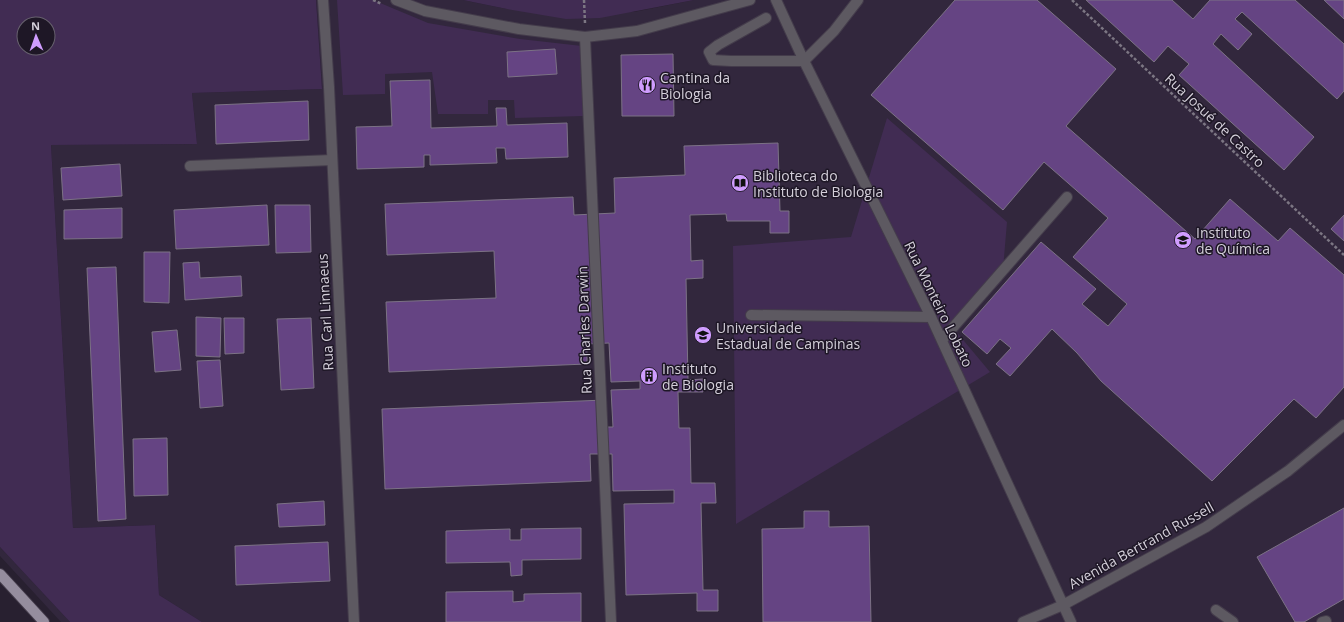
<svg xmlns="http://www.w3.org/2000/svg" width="1344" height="622" viewBox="0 0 1344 622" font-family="'Open Sans',sans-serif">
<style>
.built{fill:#32273d}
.green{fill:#412c53;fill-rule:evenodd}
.building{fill:#654483;stroke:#7c7285}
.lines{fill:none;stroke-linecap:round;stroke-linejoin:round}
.minor-casing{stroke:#443c4b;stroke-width:12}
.major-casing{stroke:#443c4b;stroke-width:12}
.path{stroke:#7c7683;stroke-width:2.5;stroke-dasharray:3 2;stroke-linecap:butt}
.minor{stroke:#5d5961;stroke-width:10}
.major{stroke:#958d9e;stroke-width:10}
.labels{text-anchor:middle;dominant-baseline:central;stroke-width:3;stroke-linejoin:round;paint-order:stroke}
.poi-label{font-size:14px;fill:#d4cfda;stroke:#1e1726;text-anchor:start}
.street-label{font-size:14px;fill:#d4cfda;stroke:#1e1726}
</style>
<rect width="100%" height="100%" fill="#282030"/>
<!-- built -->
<path class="built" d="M316,0h147l44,9 127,3 60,-12h650v622h-1142l-43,-27 -4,-70 -82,3 -22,-383 146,-1 -5,-51 130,-4z
M0,547l70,75h-9l-61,-66z"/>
<!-- green -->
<path class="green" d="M0,0h316l6,89 -130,4 5,51 -146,1 22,383 82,-3 4,70 43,27h-132l-70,-75zM24,24h24v24h-24z
M337,0h36l55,23 92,16 62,7 1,70 -68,2 -1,-18h-26v14h-50l-6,-42 -47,2v20l-42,1z
M463,0h231l-94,18 -34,1 -59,-10z
M887,118l120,104 -5,59 -48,48 36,43 -254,152 -3,-278 118,-9z"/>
<!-- building -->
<path class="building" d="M955,0h82l79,69 -50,57 129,113 35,-40 48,42 12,-13 54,47v112l-28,31 -22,-19 -82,82 -111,-100 -24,-28 -25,-24 -42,47 -14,-12 15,-16 -11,-9 -13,15 -25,-22 79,-90 55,47 -14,15 26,22 19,-22 -54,-47 35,-39 -64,-56 -41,48 -132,-115z
M1086,0h86l21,19 17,-19h85l49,44v47l-7,8 -95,-87 -7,7 17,15 -14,16 -17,-16 -8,10 101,93 -30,33 -105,-95 10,-11 -21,-18 -14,16z
M1324,0h20v19z
M555,49l2,25 -49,3 -1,-25z
M673,54l1,62h-52l-1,-61z
M430,80l1,48 66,-2 -1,-18h10l1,17 60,-2 1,34 -62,2 -1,-11h-9l1,15 -67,2v-10h-6v12l-67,2 -1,-42 36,-1 -2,-45z
M308,101l1,39 -93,4 -1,-39z
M778,143l2,68h9v22h-19v-12h-43l-1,-7 -36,1 1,46 12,-1v18l-17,1 2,101 15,-1v13h-25l1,36h11l1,55h24l1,20h-15l2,87h15v21h-21v-18l-71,2 -2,-91 50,-1v-13l-61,1 -1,-37h-22l1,27 -206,8 -3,-80 223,-9 1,27h7l-2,-37 29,-1v-8l-29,1 -2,-39 -22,1v20l-198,8 -3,-70 110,-4 -2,-47 -107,4 -2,-51 188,-7 1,18 41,-2 -1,-35 71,-3 -1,-29z
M120,164l2,32 -59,4 -2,-32z
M267,205l2,40 -93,4 -2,-39z
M275,205h35l1,47 -35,1z
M122,208v30l-58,1v-29z
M1344,215v26l-13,-12z
M144,252h26l-1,51 -25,-1z
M199,262l1,16 41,-2 1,20 -57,4 -2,-37z
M116,267l10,252 -28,2 -11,-253z
M196,317l25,1 -1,39 -24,-1z
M224,318h20v35l-19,1z
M311,318l3,70 -33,2 -4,-71z
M177,330l4,40 -26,2 -3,-40z
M220,360l3,46 -23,2 -3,-47z
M167,438l1,57 -34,1 -1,-57z
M324,501l1,24 -46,2 -2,-23z
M1344,508v91l-40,23h-9l-38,-65z
M804,511h25v16l40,-1 2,96h-108l-1,-93 42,-1z
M581,528v31l-59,1v15l-11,1 -1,-14 -64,1v-32l64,-2v11h11v-11z
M328,542l2,39 -94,4 -1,-39z
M513,591v11l11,-1v-7l57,-1v29h-135v-30z"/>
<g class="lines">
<defs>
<path id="minor" d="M323,0l6,87 25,535
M396,0l29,11 94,18 66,8 52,-6 113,-31
M776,0l28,61 127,256 140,305
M766,18l-48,27 -9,7 4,8 18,1h73l30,-30 24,-31
M585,37l26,585
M190,166l142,-6
M751,315l180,2
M942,340l125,-143
M1216,610l17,12
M1023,622l40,-17 143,-78 82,-56 56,-46
M1322,622l4,-1"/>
<path id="major" d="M0,574l44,48"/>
</defs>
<!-- minor casing -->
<use href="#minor" class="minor-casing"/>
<!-- major casing -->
<use href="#major" class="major-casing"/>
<!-- path -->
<path class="path" d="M373,0l9,4
M584,0l1,23
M1072,0l272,255"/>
<!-- minor -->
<use href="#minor" class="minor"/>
<!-- major -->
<use href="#major" class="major"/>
</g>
<!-- icons -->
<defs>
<symbol id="restaurant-disc" viewBox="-11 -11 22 22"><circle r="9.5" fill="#d09dff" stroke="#1e1726"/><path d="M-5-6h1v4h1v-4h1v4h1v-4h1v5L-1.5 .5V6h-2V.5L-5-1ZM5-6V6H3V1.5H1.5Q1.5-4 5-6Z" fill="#111"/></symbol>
<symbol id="library-disc" viewBox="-11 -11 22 22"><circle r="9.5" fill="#d09dff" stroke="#1e1726"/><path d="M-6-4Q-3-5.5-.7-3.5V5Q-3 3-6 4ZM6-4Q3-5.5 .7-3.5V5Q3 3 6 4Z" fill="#111"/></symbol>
<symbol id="university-disc" viewBox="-11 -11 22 22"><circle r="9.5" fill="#d09dff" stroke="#1e1726"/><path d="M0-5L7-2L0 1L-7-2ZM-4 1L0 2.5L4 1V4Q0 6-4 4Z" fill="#111"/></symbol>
<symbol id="building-disc" viewBox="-11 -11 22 22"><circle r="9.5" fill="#d09dff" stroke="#1e1726"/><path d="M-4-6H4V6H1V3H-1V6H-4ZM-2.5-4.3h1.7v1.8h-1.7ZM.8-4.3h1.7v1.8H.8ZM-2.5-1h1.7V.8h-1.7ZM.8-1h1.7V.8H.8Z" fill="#111"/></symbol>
</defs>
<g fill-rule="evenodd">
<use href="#restaurant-disc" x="637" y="75" width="20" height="20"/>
<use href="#library-disc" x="730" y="173" width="20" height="20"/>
<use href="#university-disc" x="1173" y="230" width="20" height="20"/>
<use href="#university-disc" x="693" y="325" width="20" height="20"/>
<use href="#building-disc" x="639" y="366" width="20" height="20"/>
</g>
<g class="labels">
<!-- poi labels -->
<g class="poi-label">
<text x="660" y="77">Cantina da<tspan x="660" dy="16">Biologia</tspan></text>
<text x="753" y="175">Biblioteca do<tspan x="753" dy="16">Instituto de Biologia</tspan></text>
<text x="1196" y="232">Instituto<tspan x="1196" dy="16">de Química</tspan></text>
<text x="716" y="327">Universidade<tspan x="716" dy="16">Estadual de Campinas</tspan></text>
<text x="662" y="368">Instituto<tspan x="662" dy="16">de Biologia</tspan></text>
</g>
<!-- street labels -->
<g class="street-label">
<text transform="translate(1215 120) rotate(43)">Rua Josué de Castro</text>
<text transform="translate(939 304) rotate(64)">Rua Monteiro Lobato</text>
<text transform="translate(325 312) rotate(-93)">Rua Carl Linnaeus</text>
<text transform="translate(584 330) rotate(-92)">Rua Charles Darwin</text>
<text transform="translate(1141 545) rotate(-29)">Avenida Bertrand Russell</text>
</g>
</g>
<!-- north arrow -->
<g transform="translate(36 36) rotate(358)"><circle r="19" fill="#1e1726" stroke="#67616e"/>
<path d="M0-3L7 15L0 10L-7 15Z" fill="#d09dff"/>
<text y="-6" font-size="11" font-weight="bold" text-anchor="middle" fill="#d4cfda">N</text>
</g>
</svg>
